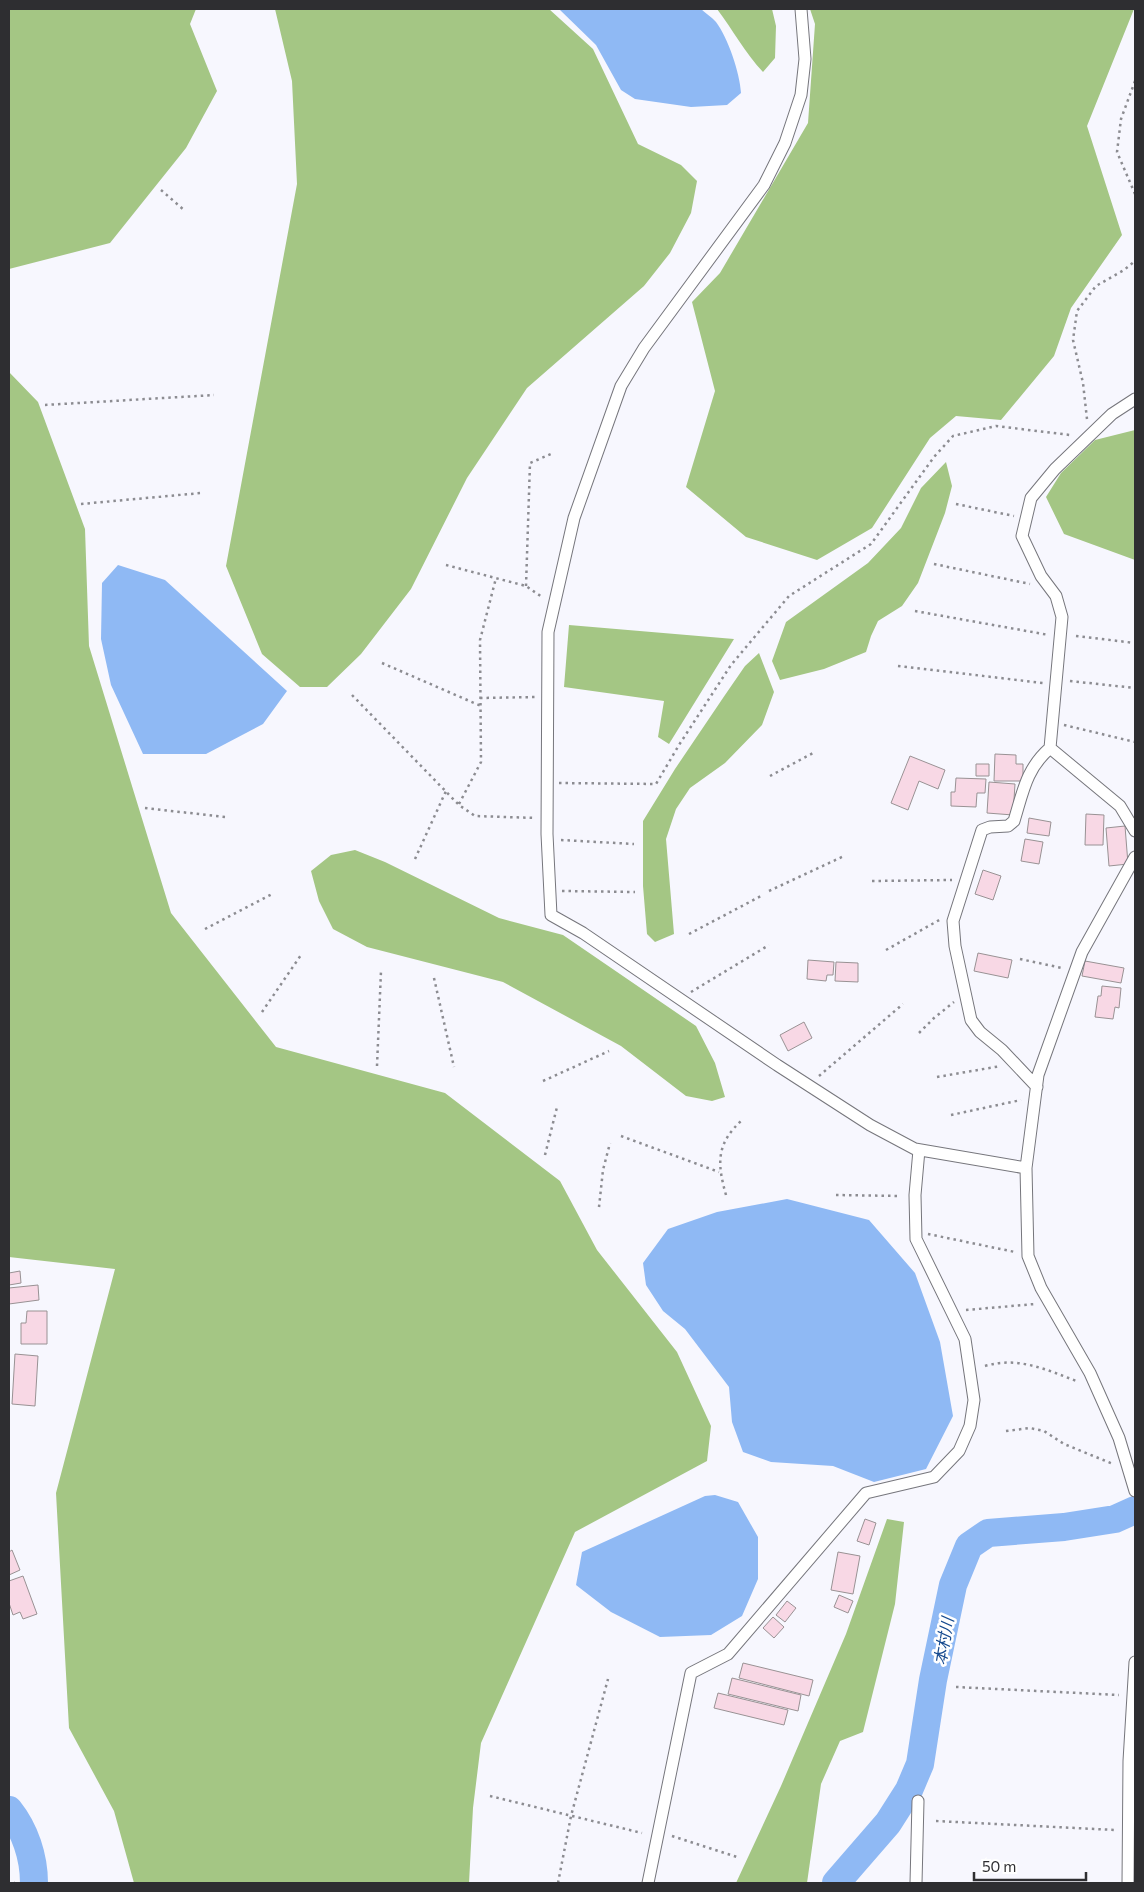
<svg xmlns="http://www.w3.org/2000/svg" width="1144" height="1892" viewBox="0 0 1144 1892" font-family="Commissioner,'Noto Sans JP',sans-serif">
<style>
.forest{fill:#a4c684}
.water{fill:#8fb9f4}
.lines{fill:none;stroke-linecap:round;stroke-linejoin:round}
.river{stroke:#8fb9f4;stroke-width:28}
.building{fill:#f8d8e5;stroke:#999294}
.street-casing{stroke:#76767c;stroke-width:13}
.path{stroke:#8c8c91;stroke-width:2.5;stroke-dasharray:2.5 4;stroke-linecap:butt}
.street{stroke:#fff;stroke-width:11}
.labels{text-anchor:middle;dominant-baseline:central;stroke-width:5;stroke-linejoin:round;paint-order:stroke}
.water-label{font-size:16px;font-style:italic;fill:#164a8f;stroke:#fff}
</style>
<rect width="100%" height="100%" fill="#f7f7fe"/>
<!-- forest -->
<path class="forest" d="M9,9h187l-6,15 27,67 -31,57 -76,95 -101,26z
M275,9h274l44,40 45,95 43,21 16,16 -6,32 -21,40 -26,33 -117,102 -60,90 -56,111 -50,65 -34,33h-27l-38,-33 -36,-88 71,-382 -5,-103z
M717,9h55l4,17 -1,32 -12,14c-18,-19 -30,-42 -46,-63z
M810,9h324l-47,117 35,109 -51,73 -17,48 -53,64 -45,-4 -26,22 -58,90 -55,32 -71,-23 -60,-50 29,-96 -23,-89 28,-29 88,-150 7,-99z
M9,372l29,30 47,127 4,117 82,267 105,134 169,46 115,88 37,69 80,102 34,74 -4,35 -132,71 -94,211 -8,65 -4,75h-335l-20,-72 -45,-83 -13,-235 59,-224 -106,-12z
M1135,430v130l-71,-26 -18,-37 15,-24 34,-33z
M946,462l6,24 -7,27 -27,70 -16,23 -24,15 -7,15 -5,16 -42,17 -44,11 -8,-19 14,-39 82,-59 33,-35 20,-40z
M569,625l165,14 -65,105 -11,-7 6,-36 -100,-14z
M759,653l15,39 -12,33 -37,38 -35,25 -14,21 -10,30 8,95 -19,8 -8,-8 -4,-48v-65l32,-52 50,-74 20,-29z
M355,850l30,12 114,56 64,17 133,91 19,37 10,34 -13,4 -26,-5 -65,-50 -118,-64 -136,-35 -34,-18 -14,-28 -8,-30 20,-16z
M887,1519l17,3 -9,82 -32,128 -23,9 -19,43 -14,99h-71l45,-97 65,-152z"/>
<!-- water -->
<path class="water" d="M559,9h142c4,4 11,8 15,13 12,16 24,51 25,71l-14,12 -36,2 -56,-8 -14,-9 -25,-45z
M118,565l47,15 122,111 -24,33 -57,30h-63l-32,-69 -10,-46 1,-56z
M787,1199l82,21 46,53 25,69 13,74 -27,53 -52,13 -41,-16 -62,-4 -28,-10 -11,-30 -3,-35 -44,-58 -22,-18 -17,-26 -3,-22 25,-34 49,-17z
M715,1495l23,7 20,35v42l-16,37 -31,19 -51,2 -49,-25 -35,-27 6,-33 123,-56z"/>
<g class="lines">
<!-- river -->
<path class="river" d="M9,1810c16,20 25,47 25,73
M836,1883l52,-60 21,-33 11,-26 13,-84 20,-95 16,-39 19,-13 76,-6 51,-8 20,-9"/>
</g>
<!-- building -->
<path class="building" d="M995,754l21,1v9h7v17h-29z
M910,756l35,14 -7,19 -19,-8 -11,29 -17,-7z
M976,764h13v12h-13z
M956,778l30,1 -1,14h-8l-1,14 -25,-1v-14h4z
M989,782l26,2 -2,31 -26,-2z
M1086,814l18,1 -1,30h-18z
M1029,818l22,4 -2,14 -22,-3z
M1125,826l3,38 -19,2 -3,-38z
M1025,839l18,3 -4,22 -18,-3z
M983,870l18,6 -8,24 -18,-6z
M978,953l34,7 -4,18 -34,-7z
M808,960l26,2 -1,13h-6l-1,6 -19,-2z
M1085,961l39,7 -3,15 -39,-7z
M836,962l22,1v19l-23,-1z
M1102,986l19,2 -2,20 -4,-1 -2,12 -18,-2 3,-21h3z
M804,1022l8,16 -24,13 -8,-16z
M20,1271l1,12 -12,2v-12z
M38,1285l1,15 -30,4v-16z
M27,1311h20v33h-26v-21h5z
M15,1354l23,2 -3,50 -23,-2z
M865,1519l11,4 -7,22 -12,-4z
M12,1550l8,20 -11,5v-23z
M838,1552l22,4 -7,38 -22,-4z
M23,1576l14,38 -14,5 -3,-7 -7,3 -4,-12v-22z
M839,1595l14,6 -5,12 -14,-6z
M787,1601l9,7 -11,14 -9,-7z
M773,1617l11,10 -10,11 -11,-10z
M743,1663l70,17 -4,16 -70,-18z
M732,1678l69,17 -3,16 -70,-17z
M718,1693l70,17 -4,15 -70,-17z"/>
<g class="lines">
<defs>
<path id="street" d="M801,9l4,50 -4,36 -16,48 -21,42 -120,163 -23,38 -47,132 -26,114 -1,202 4,81 32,18 194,132 93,60 45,24 111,19
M1135,399l-23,15 -57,55 -24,29 -9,38 19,40 15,20 6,21 -12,131 70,58 15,25
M1135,857l-53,95 -44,123 -12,93 2,88 13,32 49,85 29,65 16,53
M1037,1087l-35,-37 -22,-18 -9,-12 -16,-74 -2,-25 29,-91 8,-3 18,-1 6,-5c9,-29 12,-52 36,-73
M648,1883l43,-210 37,-19 138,-161 68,-16 25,-26 11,-25 4,-26 -9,-61 -49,-100 -1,-44 4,-45
M916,1883l2,-82
M1128,1883l1,-122 6,-99"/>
</defs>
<!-- street casing -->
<use href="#street" class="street-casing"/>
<!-- path -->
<path class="path" d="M1135,81l-14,38 -4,33 18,42
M161,190l23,20
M45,405l169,-10
M1087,419l-4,-36 -10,-43 4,-29 19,-25 28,-16 11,-9
M81,504l120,-11
M956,504l58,12
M934,564l96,20
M446,565l80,21 16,11
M526,586l4,-123 21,-9
M915,611l134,24
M1076,636l59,7
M382,663l99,43
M898,666l145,17
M1070,681l65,7
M352,695l107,110 16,11 61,2
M480,698l56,-1
M1064,725l71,17
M770,776l43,-23
M559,783l97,1 23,-39 52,-80 58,-69 82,-52 63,-87 19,-21 43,-10 74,9
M459,804l22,-42 -1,-122 16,-62
M145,808l80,9
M561,840l73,4
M415,859l31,-68
M872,881l80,-1
M562,891l73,1
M769,891l75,-35
M205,929l69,-36
M689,934l72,-38
M886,950l55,-31
M1020,959l42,9
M434,978l20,89
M691,992l78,-47
M262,1012l39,-57
M919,1033l15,-15 20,-16
M377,1066l4,-95
M819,1076l84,-72
M937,1077l64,-11
M543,1081l66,-30
M951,1115l70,-15
M621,1136l98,36
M545,1155l12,-48
M726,1195c-9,-32 -10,-51 16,-75
M836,1195l65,1
M599,1207l4,-37 7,-27
M928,1234l87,18
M966,1310l69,-6
M985,1366c34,-10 62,4 94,16
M1006,1431l24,-3 14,3 20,13 49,20
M956,1687l163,8
M490,1796l152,37
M936,1821l179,9
M672,1836l65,21
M14,1883h1
M558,1883l13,-67 37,-137"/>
<!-- street -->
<use href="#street" class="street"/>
</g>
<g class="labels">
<!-- water labels -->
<g class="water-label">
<text transform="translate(943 1641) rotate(-80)">本村川</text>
</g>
</g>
<!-- border -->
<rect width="1144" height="1892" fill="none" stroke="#2e2e31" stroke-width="20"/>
<!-- scale -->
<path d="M974 1872v8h112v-8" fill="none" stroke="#2e2e31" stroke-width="2.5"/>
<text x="982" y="1872" font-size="15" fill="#2e2e31" stroke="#ffffff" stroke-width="4" paint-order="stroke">50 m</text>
</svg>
